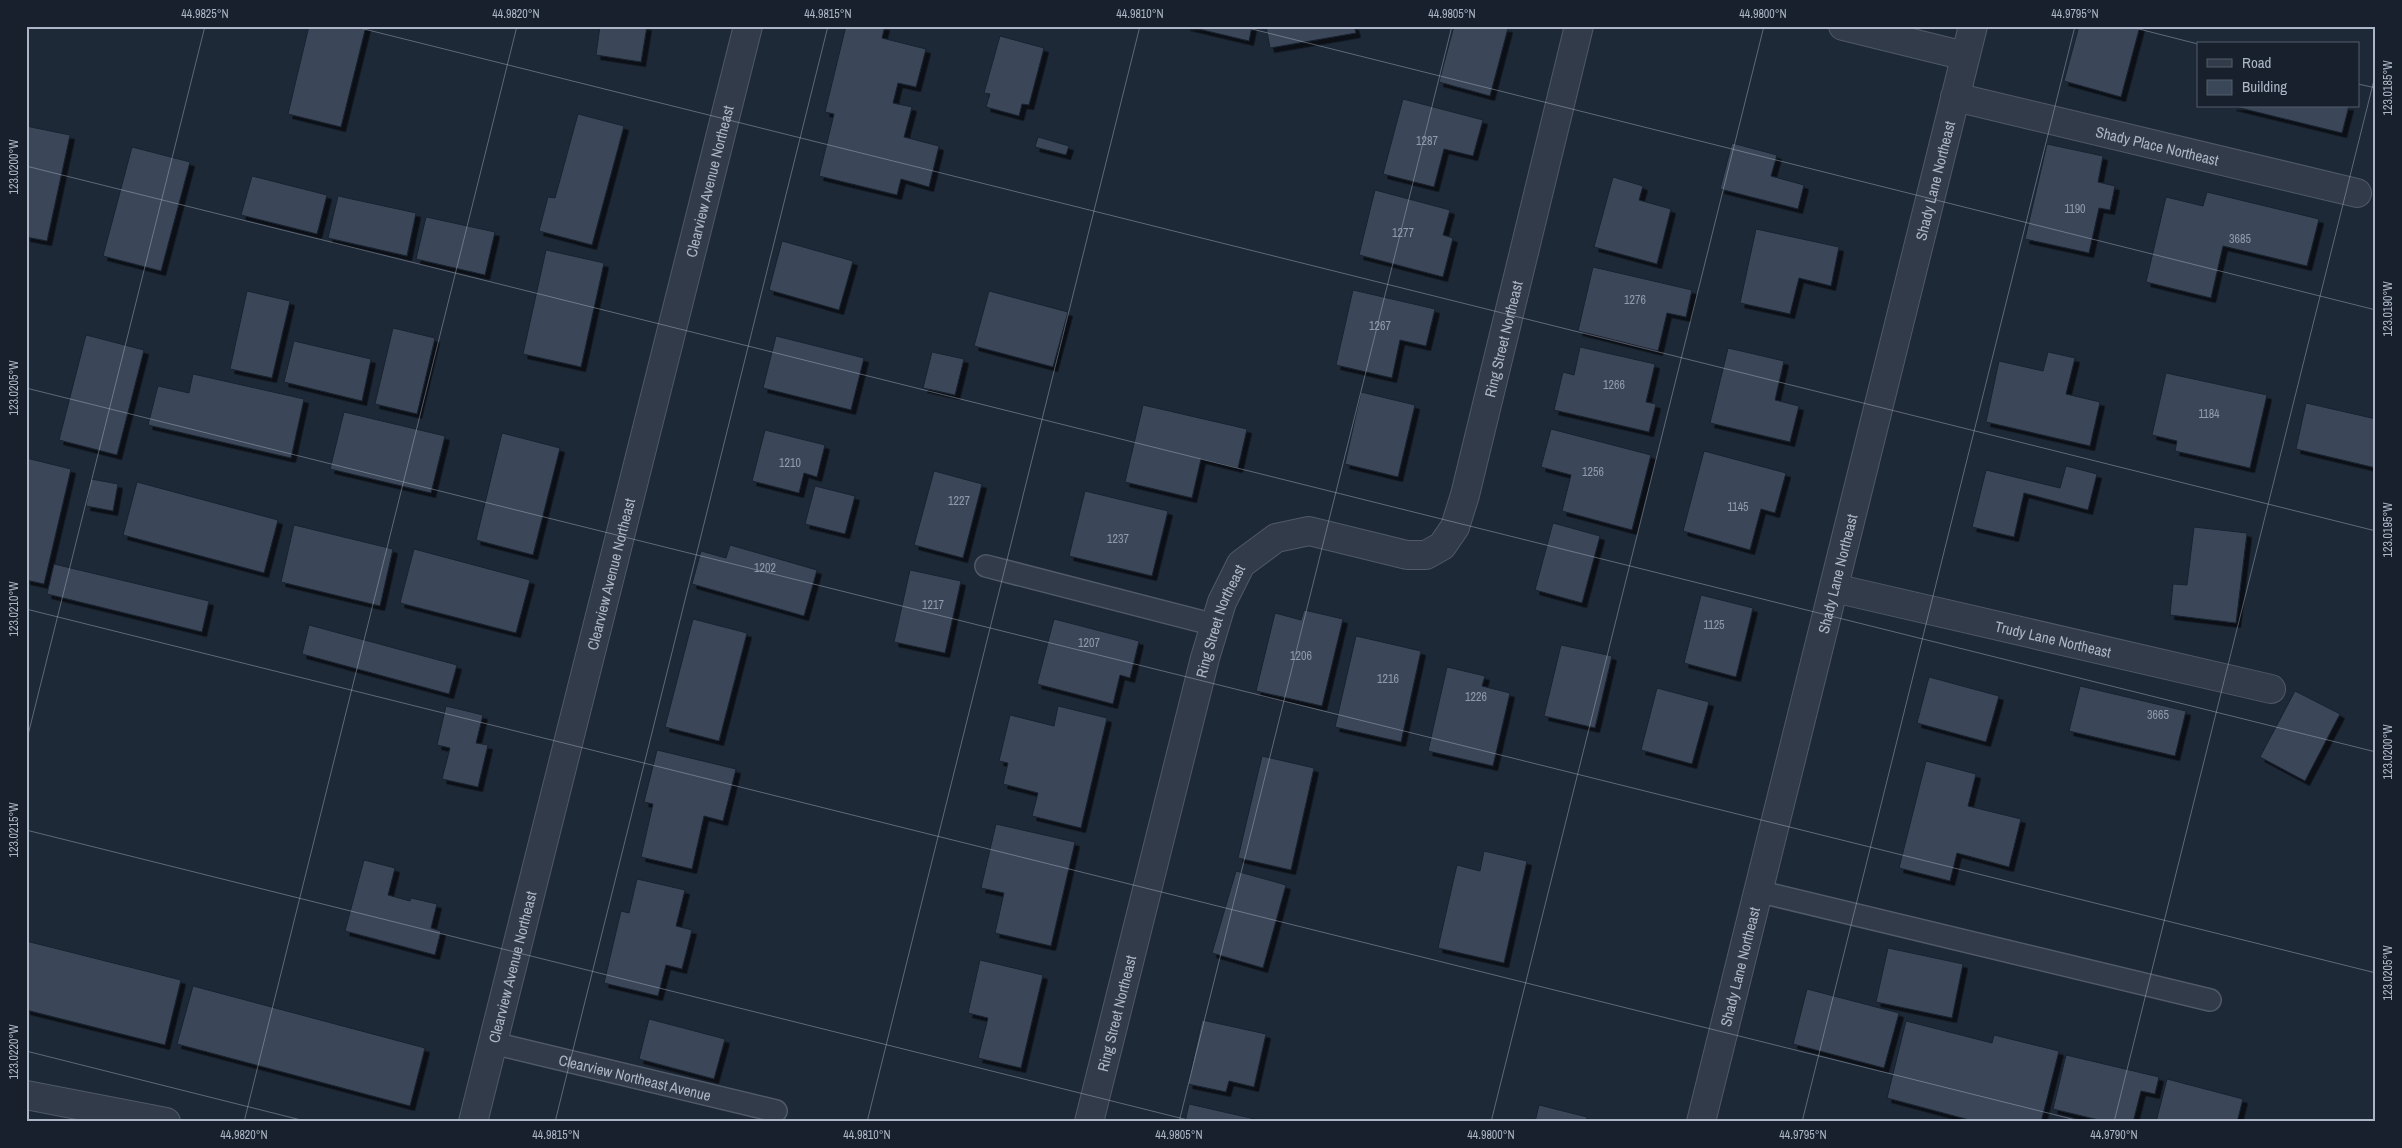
<svg xmlns="http://www.w3.org/2000/svg" width="2402" height="1148" viewBox="0 0 2402 1148" font-family="'Archivo Narrow',sans-serif">
<style>
.building{fill:#3a4759;stroke:#19222f;filter:url(#shadow)}
.lines{fill:none;stroke-linecap:round;stroke-linejoin:round}
.lane-casing{stroke:#4f5967;stroke-width:24}
.street-casing{stroke:#4f5967;stroke-width:30}
.lane{stroke:#323b49;stroke-width:21}
.street{stroke:#323b49;stroke-width:28}
.ticks{fill:none;stroke:#acb6c6;stroke-width:1;stroke-opacity:0.45}
.labels{text-anchor:middle;dominant-baseline:central;stroke-width:4.5;stroke-linejoin:round;paint-order:stroke}
.number-label{font-size:12px;fill:#909aab}
.street-label{font-size:15px;fill:#acb6c6;stroke:#18202d}
.neatline{fill:none;stroke:#acb6c6;stroke-width:2}
.ticks-label{font-size:12px;text-anchor:middle;fill:#acb6c6}
</style>
<defs>
<filter id="shadow"><feDropShadow dx="4.5" dy="4.5" stdDeviation="0" flood-color="#0009"/></filter>
</defs>
<rect width="100%" height="100%" fill="#1e2938"/>
<!-- building -->
<path class="building" d="M309,26h57l-25,101 -53,-13z
M600,26h47l-6,36 -45,-7z
M846,26h39l-3,12 44,11 -10,38 -18,-4 -5,20 19,4 -8,30 35,9 -10,41 -28,-8 -4,16 -78,-19 15,-62 -9,-2z
M1186,26h66l-3,15z
M1266,26h88l2,7 -86,15z
M1454,26l54,2 -18,68 -51,-14z
M2079,26h61l-19,71 -57,-16z
M1000,36l44,12 -15,57 -7,-1 -3,12 -33,-9 4,-13 -6,-1z
M1403,99l80,21 -10,36 -29,-7 -10,38 -51,-13z
M2232,106h117l-7,27z
M578,114l46,12 -32,119 -53,-14 9,-34 7,1z
M26,126l44,9 -23,106 -21,-4z
M1038,137l31,9 -3,9 -31,-8z
M1732,143l45,12 -6,21 33,9 -6,24 -78,-20z
M2047,144l56,12 -5,26 17,4 -5,24 -11,-2 -10,45 -64,-14z
M132,147l58,15 -29,109 -58,-15z
M252,176l75,19 -10,39 -76,-19z
M1613,177l30,9 -4,14 32,9 -14,55 -63,-17z
M1375,190l75,20 -7,25 10,3 -10,39 -84,-22z
M2207,192l112,27 -12,47 -84,-20 -12,52 -65,-16 20,-85 37,9z
M338,196l78,17 -9,43 -79,-18z
M426,217l69,15 -10,43 -69,-16z
M1756,229l83,18 -8,39 -32,-8 -9,36 -50,-11z
M782,241l71,20 -14,49 -70,-20z
M546,250l58,13 -23,104 -58,-13z
M1593,267l99,23 -6,27 -19,-4 -9,38 -80,-20z
M1353,290l82,19 -9,37 -26,-6 -8,38 -56,-13z
M247,291l43,10 -18,77 -42,-9z
M989,291l79,21 -15,55 -79,-21z
M393,328l42,10 -18,76 -42,-10z
M86,335l58,15 -27,105 -58,-15z
M776,336l88,22 -13,52 -88,-22z
M294,341l77,18 -9,42 -78,-19z
M1580,347l75,17 -9,38 10,2 -7,28 -95,-22 9,-38 11,3z
M1728,348l56,13 -9,39 24,6 -9,36 -80,-19z
M932,352l32,7 -9,36 -32,-7z
M2048,352l27,6 -9,36 34,8 -10,44 -104,-24 13,-61 44,10z
M2166,373l101,22 -17,73 -75,-17 2,-10 -25,-6z
M193,374l111,25 -13,59 -143,-33 10,-39 31,7z
M1361,392l54,13 -17,72 -53,-13z
M2306,403l70,16v49l-80,-19z
M1143,405l104,24 -9,39 -37,-9 -9,39 -67,-16z
M344,412l101,24 -14,57 -101,-24z
M1551,429l100,26 -19,75 -70,-19 9,-36 -30,-8z
M765,430l60,15 -8,32 -13,-4 -5,20 -47,-12z
M502,433l58,15 -27,107 -57,-15z
M1704,451l82,22 -11,40 -14,-4 -11,41 -67,-19z
M26,458l45,11 -27,115 -18,-4z
M2066,466l31,8 -9,36 -64,-17 -10,44 -42,-10 14,-57 74,18z
M934,471l48,13 -19,74 -49,-13z
M91,479l27,5 -5,27 -27,-5z
M137,482l141,38 -14,53 -141,-38z
M815,486l40,10 -10,38 -40,-10z
M1085,491l83,20 -16,65 -83,-20z
M1553,523l47,13 -18,67 -47,-13z
M294,525l99,24 -13,57 -99,-24z
M2194,527l53,6 -11,90 -66,-8 3,-31 14,1z
M730,545l87,25 -13,46 -112,-32 9,-33 25,7z
M414,549l116,31 -14,53 -116,-30z
M54,564l155,37 -7,31 -155,-38z
M910,570l51,11 -16,72 -51,-11z
M1701,595l52,13 -17,69 -52,-14z
M1304,610l39,9 -21,87 -66,-15 19,-78 26,7z
M693,619l54,14 -28,108 -54,-14z
M1054,619l85,22 -9,37 -10,-3 -7,29 -76,-20z
M309,625l148,40 -8,29 -147,-40z
M1356,636l65,15 -20,91 -66,-15z
M1561,645l51,11 -17,72 -51,-12z
M1447,667l38,9 -3,10 28,7 -17,73 -65,-15z
M1929,677l70,19 -13,46 -69,-19z
M2080,686l106,25 -11,45 -106,-25z
M1657,688l52,14 -17,62 -51,-14z
M2295,691l45,23 -35,67 -45,-24z
M446,706l37,9 -7,28 12,2 -10,42 -36,-8 8,-31 -13,-3z
M1058,706l49,12 -26,110 -49,-12 6,-23 -35,-9 5,-21 -9,-2 11,-46 44,11z
M657,750l79,19 -13,52 -19,-5 -12,53 -51,-12 12,-53 -9,-2z
M1262,756l52,12 -23,102 -53,-12z
M1926,761l50,13 -8,32 53,13 -12,48 -52,-14 -7,28 -51,-13z
M996,824l79,18 -24,104 -56,-13 9,-40 -23,-5z
M1484,851l43,10 -23,102 -66,-15 19,-83 23,6z
M364,860l31,8 -7,27 22,6 1,-3 26,6 -6,24 10,3 -6,24 -90,-24z
M1236,871l50,14 -23,83 -51,-15z
M637,879l48,11 -9,36 16,4 -10,39 -16,-4 -8,31 -54,-13 17,-72 8,2z
M26,941l155,39 -16,65 -139,-35z
M1888,948l75,16 -11,54 -76,-16z
M980,960l63,15 -22,93 -43,-10 10,-40 -20,-5z
M193,986l232,62 -15,58 -233,-62z
M1807,989l92,24 -15,55 -91,-24z
M649,1019l76,20 -11,40 -75,-20z
M1202,1020l64,14 -12,53 -25,-6 -3,11 -38,-8z
M1906,1021l86,22 2,-8 65,16 -18,71h-64l-90,-24z
M2066,1055l93,22 -4,17 -14,-3 -8,31h-26l-54,-13z
M2167,1079l76,20 -6,23h-81z
M1189,1104l79,18h-83z
M1539,1105l48,12 -1,5h-51z"/>
<g class="lines">
<defs>
<g id="lane">
<path d="M986,566l229,59"/>
<path d="M1757,891l453,109"/>
<path id="s1" d="M493,1043l283,68"/>
</g>
<g id="street">
<path d="M1843,26l122,30"/>
<path id="s2" d="M1955,97l402,96"/>
<path id="s3" d="M1834,588l437,101"/>
<path d="M26,1095l140,27"/>
<path id="s4" d="M473,1122l275,-1096"/>
<path id="s5" d="M1089,1122l116,-464 17,-56 19,-38 35,-26 33,-7 98,24h19l16,-9 13,-19 10,-32 114,-469"/>
<path id="s6" d="M1701,1122l272,-1096"/>
</g>
</defs>
<!-- lane casing -->
<use href="#lane" class="lane-casing"/>
<!-- street casing -->
<use href="#street" class="street-casing"/>
<!-- lane -->
<use href="#lane" class="lane"/>
<!-- street -->
<use href="#street" class="street"/>
</g>
<!-- ticks -->
<path class="ticks" d="M352,26l2024,505M1240,26l1136,284M2127,26l71,18M2358,84l18,4M26,166l2350,586M26,388l2350,585M26,609l2058,513M26,743l179,-717M26,830l1170,292M26,1051l283,71M244,1122l273,-1096M555,1122l273,-1096M867,1122l273,-1096M1179,1122l273,-1096M1491,1122l273,-1096M1802,1122l273,-1096M2114,1122l262,-1050"/>
<g class="labels">
<!-- number labels -->
<g class="number-label">
<text x="1427" y="141">1287</text>
<text x="2075" y="209">1190</text>
<text x="1403" y="233">1277</text>
<text x="2240" y="239">3685</text>
<text x="1635" y="300">1276</text>
<text x="1380" y="326">1267</text>
<text x="1614" y="385">1266</text>
<text x="2209" y="414">1184</text>
<text x="790" y="463">1210</text>
<text x="1593" y="472">1256</text>
<text x="959" y="501">1227</text>
<text x="1738" y="507">1145</text>
<text x="1118" y="539">1237</text>
<text x="765" y="568">1202</text>
<text x="933" y="605">1217</text>
<text x="1714" y="625">1125</text>
<text x="1089" y="643">1207</text>
<text x="1301" y="656">1206</text>
<text x="1388" y="679">1216</text>
<text x="1476" y="697">1226</text>
<text x="2158" y="715">3665</text>
</g>
<!-- street labels -->
<g class="street-label">
<text stroke="none"><textPath href="#s2" startOffset="208">Shady Place Northeast</textPath></text>
<text stroke="none"><textPath href="#s4" startOffset="970">Clearview Avenue Northeast</textPath></text>
<text stroke="none"><textPath href="#s6" startOffset="970">Shady Lane Northeast</textPath></text>
<text stroke="none"><textPath href="#s5" startOffset="1012">Ring Street Northeast</textPath></text>
<text stroke="none"><textPath href="#s4" startOffset="565">Clearview Avenue Northeast</textPath></text>
<text stroke="none"><textPath href="#s6" startOffset="565">Shady Lane Northeast</textPath></text>
<text stroke="none"><textPath href="#s5" startOffset="518">Ring Street Northeast</textPath></text>
<text stroke="none"><textPath href="#s3" startOffset="225">Trudy Lane Northeast</textPath></text>
<text stroke="none"><textPath href="#s4" startOffset="160">Clearview Avenue Northeast</textPath></text>
<text stroke="none"><textPath href="#s6" startOffset="160">Shady Lane Northeast</textPath></text>
<text stroke="none"><textPath href="#s5" startOffset="112">Ring Street Northeast</textPath></text>
<text stroke="none"><textPath href="#s1" startOffset="146">Clearview Northeast Avenue</textPath></text>
</g>
</g>
<!-- border -->
<rect width="2402" height="1148" fill="none" stroke="#18202d" stroke-width="55"/>
<!-- legend -->
<rect x="2197" y="42" width="162" height="65" fill="#18202d" stroke="#535c6a"/>
<rect x="2207" y="59" width="25" height="8" fill="#323b49" stroke="#535c6a"/>
<text x="2242" y="68" font-size="15" fill="#acb6c6">Road</text>
<rect x="2207" y="80" width="25" height="15" fill="#3a4759" stroke="#535c6a"/>
<text x="2242" y="92" font-size="15" fill="#acb6c6">Building</text>
<rect x="28" y="28" width="2346" height="1092" class="neatline"/>
<g class="ticks-label">
<text x="205" y="18">44.9825°N</text>
<text x="516" y="18">44.9820°N</text>
<text x="828" y="18">44.9815°N</text>
<text x="1140" y="18">44.9810°N</text>
<text x="1452" y="18">44.9805°N</text>
<text x="1763" y="18">44.9800°N</text>
<text x="2075" y="18">44.9795°N</text>
<text transform="translate(2388 88) rotate(-90)" y="4">123.0185°W</text>
<text transform="translate(14 167) rotate(-90)" y="4">123.0200°W</text>
<text transform="translate(2388 309) rotate(-90)" y="4">123.0190°W</text>
<text transform="translate(14 388) rotate(-90)" y="4">123.0205°W</text>
<text transform="translate(2388 530) rotate(-90)" y="4">123.0195°W</text>
<text transform="translate(14 609) rotate(-90)" y="4">123.0210°W</text>
<text transform="translate(2388 752) rotate(-90)" y="4">123.0200°W</text>
<text transform="translate(14 830) rotate(-90)" y="4">123.0215°W</text>
<text transform="translate(2388 973) rotate(-90)" y="4">123.0205°W</text>
<text transform="translate(14 1052) rotate(-90)" y="4">123.0220°W</text>
<text x="244" y="1139">44.9820°N</text>
<text x="556" y="1139">44.9815°N</text>
<text x="867" y="1139">44.9810°N</text>
<text x="1179" y="1139">44.9805°N</text>
<text x="1491" y="1139">44.9800°N</text>
<text x="1803" y="1139">44.9795°N</text>
<text x="2114" y="1139">44.9790°N</text>
</g>
</svg>
